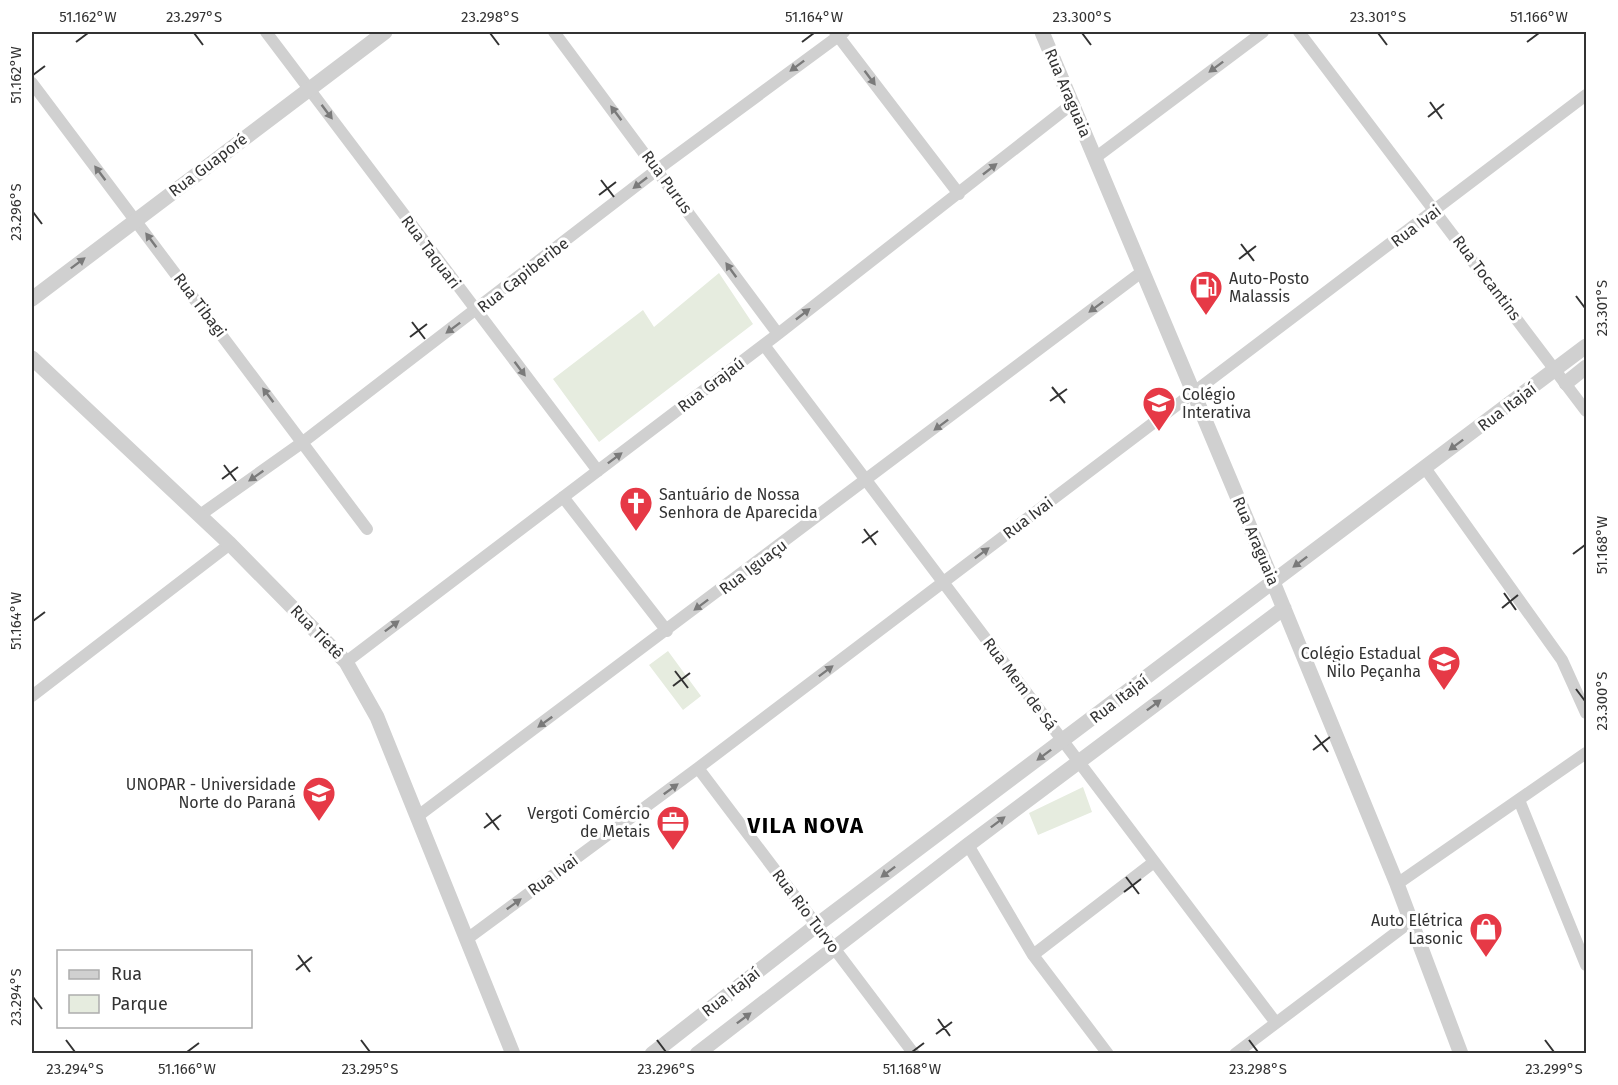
<svg xmlns="http://www.w3.org/2000/svg" width="1618" height="1085" viewBox="0 0 1618 1085" font-family="'Fira Sans',sans-serif">
<style>
.green{fill:#e6ecdf}
.lines{fill:none;stroke-linecap:round;stroke-linejoin:round}
.minor{stroke:#d0d0d0;stroke-width:12}
.tertiary{stroke:#d0d0d0;stroke-width:15}
.oneway{fill:#7a7a7a}
.ticks{fill:none;stroke:#333;stroke-width:2}
.labels{text-anchor:middle;dominant-baseline:central;stroke-width:6;stroke-linejoin:round;paint-order:stroke}
.street-label{font-size:16px;fill:#333;stroke:#fff}
.poi-label{font-size:16px;fill:#333;stroke:#fff;text-anchor:end}
.district-label{font-size:22px;font-weight:bold;letter-spacing:1.5px;fill:#000;stroke:#fff}
.neatline{fill:none;stroke:#333;stroke-width:2}
.ticks-label{font-size:15px;text-anchor:middle;fill:#333}
</style>
<rect width="100%" height="100%" fill="#fff"/>
<!-- green -->
<path class="green" d="M719,273l34,51 -154,118 -46,-63 90,-69 11,17z
M668,651l33,45 -18,14 -34,-45z
M1083,787l9,25 -54,23 -9,-22z"/>
<g class="lines">
<!-- minor -->
<path class="minor" d="M266,32l332,439
M554,32l224,302
M835,32l124,162
M1299,32l287,379
M32,83l335,446
M1095,158l168,-126
M764,345l512,678
M1425,468l137,192 24,53
M563,497l104,134
M200,515l103,-73 355,-273 186,-137
M346,662l432,-328 294,-230
M32,696l198,-152
M698,768l216,286
M1519,800l67,165
M418,816l725,-545
M968,845l65,110 75,99
M1397,884l189,-131
M467,939l231,-171 888,-673
M1033,955l121,-93
M1235,1054l175,-132"/>
<!-- tertiary -->
<path class="tertiary" d="M1042,32l231,550 124,302 64,170
M32,299l353,-267
M32,358l198,186 116,118 31,55 136,337
M1566,383l20,-16
M652,1054l165,-129 769,-579
M697,1054l271,-209 316,-237"/>
</g>
<!-- one-way arrows -->
<defs><path id="oneway-solid" d="M-6-.8H1V-3.2L6.5 0L1 3.2V.8H-6Z" transform="scale(1.5)"/></defs>
<g class="oneway">
<use href="#oneway-solid" transform="translate(797 66) rotate(143)"/>
<use href="#oneway-solid" transform="translate(1216 67) rotate(143)"/>
<use href="#oneway-solid" transform="translate(870 78) rotate(53)"/>
<use href="#oneway-solid" transform="translate(327 112) rotate(53)"/>
<use href="#oneway-solid" transform="translate(616 113) rotate(-127)"/>
<use href="#oneway-solid" transform="translate(990 169) rotate(-38)"/>
<use href="#oneway-solid" transform="translate(100 173) rotate(-127)"/>
<use href="#oneway-solid" transform="translate(640 183) rotate(142)"/>
<use href="#oneway-solid" transform="translate(151 240) rotate(-127)"/>
<use href="#oneway-solid" transform="translate(78 263) rotate(-37)"/>
<use href="#oneway-solid" transform="translate(731 270) rotate(-126)"/>
<use href="#oneway-solid" transform="translate(1096 307) rotate(143)"/>
<use href="#oneway-solid" transform="translate(803 314) rotate(-38)"/>
<use href="#oneway-solid" transform="translate(453 328) rotate(143)"/>
<use href="#oneway-solid" transform="translate(520 369) rotate(53)"/>
<use href="#oneway-solid" transform="translate(268 395) rotate(-127)"/>
<use href="#oneway-solid" transform="translate(941 425) rotate(143)"/>
<use href="#oneway-solid" transform="translate(1456 445) rotate(143)"/>
<use href="#oneway-solid" transform="translate(615 458) rotate(-37)"/>
<use href="#oneway-solid" transform="translate(256 476) rotate(145)"/>
<use href="#oneway-solid" transform="translate(982 553) rotate(-37)"/>
<use href="#oneway-solid" transform="translate(1300 562) rotate(143)"/>
<use href="#oneway-solid" transform="translate(701 605) rotate(143)"/>
<use href="#oneway-solid" transform="translate(392 626) rotate(-37)"/>
<use href="#oneway-solid" transform="translate(826 671) rotate(-37)"/>
<use href="#oneway-solid" transform="translate(1154 705) rotate(-37)"/>
<use href="#oneway-solid" transform="translate(545 722) rotate(144)"/>
<use href="#oneway-solid" transform="translate(1044 755) rotate(143)"/>
<use href="#oneway-solid" transform="translate(671 789) rotate(-36)"/>
<use href="#oneway-solid" transform="translate(998 822) rotate(-37)"/>
<use href="#oneway-solid" transform="translate(888 872) rotate(143)"/>
<use href="#oneway-solid" transform="translate(514 904) rotate(-36)"/>
<use href="#oneway-solid" transform="translate(744 1018) rotate(-37)"/>
</g>
<!-- ticks -->
<path class="ticks" d="M194,33l9,12M490,33l9,12M1082,33l9,12M1378,33l9,12M76,42l12,-9M802,42l12,-9M1527,42l12,-9M33,75l12,-9M1430,102l12,17M1428,117l16,-13M601,180l13,17M599,195l17,-13M33,212l9,12M1241,244l13,17M1239,259l17,-13M1576,296l9,12M412,322l13,17M410,337l17,-13M1052,387l13,16M1050,401l17,-12M224,465l12,16M222,479l16,-12M864,529l12,16M862,543l16,-12M1573,554l12,-9M1504,593l12,17M1502,608l16,-13M33,621l12,-9M675,671l13,17M673,686l17,-13M1576,689l9,12M1315,735l13,17M1313,750l17,-13M486,813l13,17M484,828l17,-13M1126,877l13,17M1124,892l17,-13M298,955l12,17M296,970l16,-13M33,997l9,12M938,1019l12,17M936,1034l16,-12M66,1040l9,12M361,1040l9,12M657,1040l9,12M1249,1040l9,12M1545,1040l9,12M187,1052l12,-9M912,1052l12,-9"/>
<!-- icons -->
<defs>
<symbol id="fuel-pin" viewBox="-11 -11 22 30"><path d="M0 17L-7.5 6A9.5 9.5 0 1 1 7.5 6Z" fill="#e63946" stroke="#fff"/><path d="M-5.5-6h7V0h2V4h1.3V-2.5L3-4.5l.8-.8L6-3V5H2.5V1h-1V6h-7ZM-4.2-4.7v3.2H.2V-4.7Z" fill="#fff"/></symbol>
<symbol id="school-pin" viewBox="-11 -11 22 30"><path d="M0 17L-7.5 6A9.5 9.5 0 1 1 7.5 6Z" fill="#e63946" stroke="#fff"/><path d="M0-5L7-2L0 1L-7-2ZM-4 1L0 2.5L4 1V4Q0 6-4 4Z" fill="#fff"/></symbol>
<symbol id="church-pin" viewBox="-11 -11 22 30"><path d="M0 17L-7.5 6A9.5 9.5 0 1 1 7.5 6Z" fill="#e63946" stroke="#fff"/><path d="M-1.2-6h2.4v3.5h3.3v2.4h-3.3V6h-2.4V-.1h-3.3v-2.4h3.3Z" fill="#fff"/></symbol>
<symbol id="university-pin" viewBox="-11 -11 22 30"><path d="M0 17L-7.5 6A9.5 9.5 0 1 1 7.5 6Z" fill="#e63946" stroke="#fff"/><path d="M0-5L7-2L0 1L-7-2ZM-4 1L0 2.5L4 1V4Q0 6-4 4Z" fill="#fff"/></symbol>
<symbol id="office-pin" viewBox="-11 -11 22 30"><path d="M0 17L-7.5 6A9.5 9.5 0 1 1 7.5 6Z" fill="#e63946" stroke="#fff"/><path d="M-6-3h4V-5.5h4V-3h4V5H-6ZM-1-4.5V-3h2v-1.5ZM-6 0V1H6V0Z" fill="#fff"/></symbol>
<symbol id="shop-pin" viewBox="-11 -11 22 30"><path d="M0 17L-7.5 6A9.5 9.5 0 1 1 7.5 6Z" fill="#e63946" stroke="#fff"/><path d="M-5-2.5h2.3a2.7 3.5 0 0 1 5.4 0H5L5.5 6h-11ZM-1.5-2.5h3a1.5 2.3 0 0 0-3 0Z" fill="#fff"/></symbol>
</defs>
<g fill-rule="evenodd">
<use href="#fuel-pin" x="1187" y="268" width="38" height="52"/>
<use href="#school-pin" x="1140" y="384" width="38" height="52"/>
<use href="#church-pin" x="617" y="484" width="38" height="52"/>
<use href="#school-pin" x="1425" y="643" width="38" height="52"/>
<use href="#university-pin" x="300" y="774" width="38" height="52"/>
<use href="#office-pin" x="654" y="803" width="38" height="52"/>
<use href="#shop-pin" x="1467" y="910" width="38" height="52"/>
</g>
<g class="labels">
<!-- street labels -->
<g class="street-label">
<text transform="translate(1068 93) rotate(67)">Rua Araguaia</text>
<text transform="translate(208 165) rotate(-37)">Rua Guaporé</text>
<text transform="translate(667 182) rotate(54)">Rua Purus</text>
<text transform="translate(1416 226) rotate(-37)">Rua Ivai</text>
<text transform="translate(431 252) rotate(53)">Rua Taquari</text>
<text transform="translate(523 275) rotate(-38)">Rua Capiberibe</text>
<text transform="translate(1487 278) rotate(53)">Rua Tocantins</text>
<text transform="translate(200 305) rotate(53)">Rua Tibagi</text>
<text transform="translate(711 385) rotate(-37)">Rua Grajaú</text>
<text transform="translate(1507 407) rotate(-37)">Rua Itajaí</text>
<text transform="translate(1028 518) rotate(-37)">Rua Ivai</text>
<text transform="translate(1256 541) rotate(67)">Rua Araguaia</text>
<text transform="translate(753 567) rotate(-37)">Rua Iguaçu</text>
<text transform="translate(317 632) rotate(46)">Rua Tietê</text>
<text transform="translate(1020 684) rotate(53)">Rua Mem de Sá</text>
<text transform="translate(1119 699) rotate(-37)">Rua Itajaí</text>
<text transform="translate(553 875) rotate(-36)">Rua Ivai</text>
<text transform="translate(806 911) rotate(53)">Rua Rio Turvo</text>
<text transform="translate(731 992) rotate(-38)">Rua Itajaí</text>
</g>
<!-- poi labels -->
<g class="poi-label">
<text x="1229" y="278" text-anchor="start">Auto-Posto<tspan x="1229" dy="18">Malassis</tspan></text>
<text x="1182" y="394" text-anchor="start">Colégio<tspan x="1182" dy="18">Interativa</tspan></text>
<text x="659" y="494" text-anchor="start">Santuário de Nossa<tspan x="659" dy="18">Senhora de Aparecida</tspan></text>
<text x="1421" y="653">Colégio Estadual<tspan x="1421" dy="18">Nilo Peçanha</tspan></text>
<text x="296" y="784">UNOPAR - Universidade<tspan x="296" dy="18">Norte do Paraná</tspan></text>
<text x="650" y="813">Vergoti Comércio<tspan x="650" dy="18">de Metais</tspan></text>
<text x="1463" y="920">Auto Elétrica<tspan x="1463" dy="18">Lasonic</tspan></text>
</g>
<!-- district labels -->
<g class="district-label">
<text x="806" y="825">VILA NOVA</text>
</g>
</g>
<!-- border -->
<rect width="1618" height="1085" fill="none" stroke="#ffffff" stroke-width="66"/>
<!-- legend -->
<rect x="57" y="950" width="195" height="78" fill="#ffffff" stroke="#adadad" stroke-width="1.5"/>
<rect x="69" y="970" width="30" height="9" fill="#d0d0d0" stroke="#adadad" stroke-width="1.5"/>
<text x="111" y="980" font-size="18" fill="#333333">Rua</text>
<rect x="69" y="995" width="30" height="18" fill="#e6ecdf" stroke="#adadad" stroke-width="1.5"/>
<text x="111" y="1010" font-size="18" fill="#333333">Parque</text>
<rect x="33" y="33" width="1552" height="1019" class="neatline"/>
<g class="ticks-label">
<text x="88" y="22">51.162°W</text>
<text x="194" y="22">23.297°S</text>
<text x="490" y="22">23.298°S</text>
<text x="814" y="22">51.164°W</text>
<text x="1082" y="22">23.300°S</text>
<text x="1378" y="22">23.301°S</text>
<text x="1539" y="22">51.166°W</text>
<text transform="translate(16 75) rotate(-90)" y="5">51.162°W</text>
<text transform="translate(16 212) rotate(-90)" y="5">23.296°S</text>
<text transform="translate(1602 308) rotate(-90)" y="5">23.301°S</text>
<text transform="translate(1602 545) rotate(-90)" y="5">51.168°W</text>
<text transform="translate(16 621) rotate(-90)" y="5">51.164°W</text>
<text transform="translate(1602 701) rotate(-90)" y="5">23.300°S</text>
<text transform="translate(16 997) rotate(-90)" y="5">23.294°S</text>
<text x="75" y="1074">23.294°S</text>
<text x="187" y="1074">51.166°W</text>
<text x="370" y="1074">23.295°S</text>
<text x="666" y="1074">23.296°S</text>
<text x="912" y="1074">51.168°W</text>
<text x="1258" y="1074">23.298°S</text>
<text x="1554" y="1074">23.299°S</text>
</g>
</svg>
